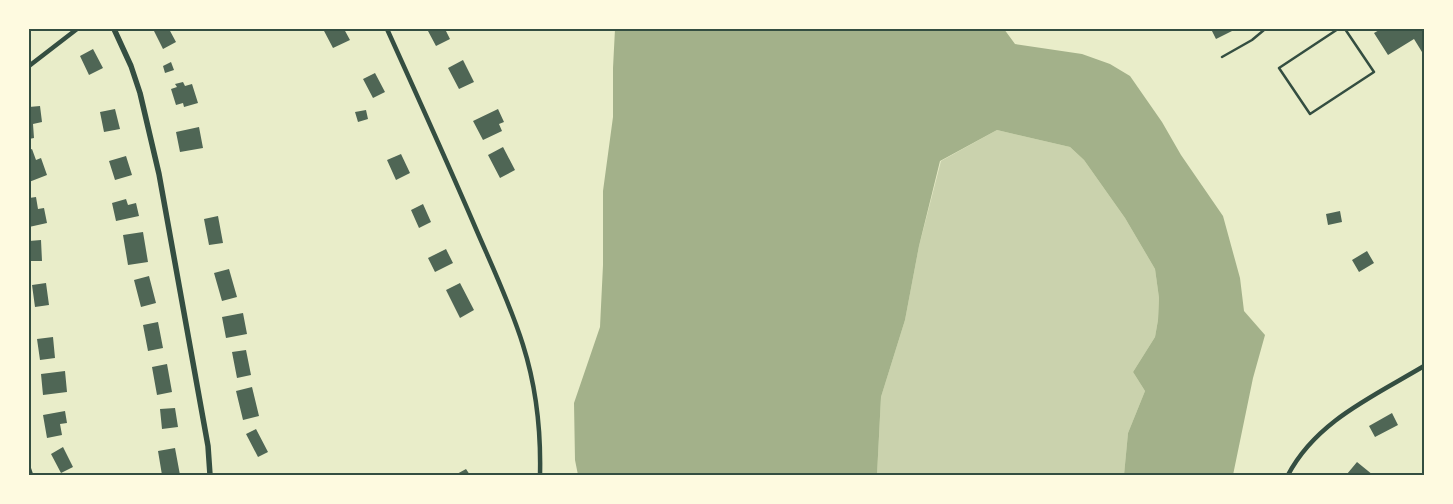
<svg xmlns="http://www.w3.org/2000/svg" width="1453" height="504" viewBox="0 0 1453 504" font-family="'Public Sans',sans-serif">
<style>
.green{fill:#cad2ad}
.water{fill:#a3b18a}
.building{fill:#4f6655}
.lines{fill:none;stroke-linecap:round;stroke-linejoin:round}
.service{stroke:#344e41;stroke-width:2.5}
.minor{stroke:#344e41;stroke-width:4.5}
.tertiary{stroke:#344e41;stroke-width:5.5}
.neatline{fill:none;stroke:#344e41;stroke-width:2}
</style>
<rect width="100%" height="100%" fill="#e9edc9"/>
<!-- green -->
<path class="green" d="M997,130l73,17 14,13 41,58 30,51 4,29 -1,22 -3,17 -22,35 12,19 -17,42 -4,42h-247l4,-78 24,-77 14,-74 22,-85z"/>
<!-- water -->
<path class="water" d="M615,29h389l11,15 67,10 28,10 20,12 32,46 19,33 42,61 17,62 4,33 21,24 -12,43 -20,97h-109l4,-42 17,-42 -12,-19 22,-35 3,-17 1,-22 -4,-29 -30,-51 -41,-58 -14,-13 -73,-17 -57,31 -21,85 -14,74 -24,77 -4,78h-299l-3,-15 -1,-57 26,-76 3,-62v-74l10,-74v-49z"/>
<!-- building -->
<path class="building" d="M153,29h16l7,13 -13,7z
M323,29h21l6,11 -17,8z
M432,29h13l5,10 -14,7 -8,-15z
M1211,29h25l-20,10z
M1381,29h43v22l-2,1 -8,-13 -26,16 -14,-22z
M93,49l10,19 -14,7 -9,-19z
M463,60l11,22 -15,7 -11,-21z
M171,62l3,8 -9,3 -2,-7z
M375,73l10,19 -12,6 -10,-19z
M183,82l2,4 7,-2 6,19 -14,4 -1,-4 -7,2 -5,-16 6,-2 -2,-3z
M40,106l2,16 -9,2 1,14 -5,1v-32z
M115,109l5,20 -16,3 -4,-20z
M498,109l6,13 -5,2 3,7 -19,9 -10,-19z
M366,110l2,9 -10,3 -3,-10z
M199,127l4,21 -23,4 -4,-20z
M503,147l12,23 -15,8 -12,-23z
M32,149l4,11 5,-2 6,17 -18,7v-32z
M401,154l9,19 -14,7 -9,-20z
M126,156l6,19 -17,5 -6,-19z
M36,197l2,12 6,-1 3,15 -18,4v-29z
M126,199l2,6 8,-2 3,13 -23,5 -4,-18z
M423,204l8,18 -12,6 -8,-18z
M1340,211l2,11 -14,3 -2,-11z
M218,216l5,27 -14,2 -5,-26z
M143,232l5,30 -20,3 -5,-30z
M41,240l1,21h-13v-20z
M446,249l7,14 -18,9 -7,-14z
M1367,251l7,12 -15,9 -7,-12z
M229,269l8,28 -15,4 -8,-28z
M149,276l7,27 -15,4 -7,-27z
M46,283l3,22 -14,2 -3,-22z
M460,283l14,27 -14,8 -14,-28z
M243,313l4,21 -21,4 -4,-21z
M158,322l5,26 -15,3 -5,-26z
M53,337l2,21 -15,2 -3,-21z
M246,350l5,25 -14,3 -5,-26z
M167,364l5,28 -15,3 -5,-28z
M65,371l2,21 -24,3 -2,-21z
M252,387l7,29 -16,4 -7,-29z
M175,408l3,19 -16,2 -2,-20z
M65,411l2,12 -7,1 2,11 -15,3 -4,-23z
M1392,413l6,12 -23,12 -6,-11z
M256,429l12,23 -10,5 -12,-23z
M63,447l10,20 -12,6 -10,-19z
M175,448l5,27h-18l-4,-24z
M1357,462l16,13 -26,-1z
M466,469l4,6h-15z"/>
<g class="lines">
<!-- service -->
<path class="service" d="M1338,29l-59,39 31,46 64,-42 -29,-43
M1222,57l30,-17 12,-10"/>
<!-- minor -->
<path class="minor" d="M387,29c29,64 58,128 86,193 17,40 37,81 50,123 13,41 18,87 17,130
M29,66l48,-37
M29,469l2,6
M1288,475c28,-54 86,-79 136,-109"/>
<!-- tertiary -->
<path class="tertiary" d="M114,29l17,37 9,27 19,81 49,272 2,29"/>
</g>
<!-- border -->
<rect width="1453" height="504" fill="none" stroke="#fefae0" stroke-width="60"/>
<rect x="30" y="30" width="1393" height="444" class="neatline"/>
</svg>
